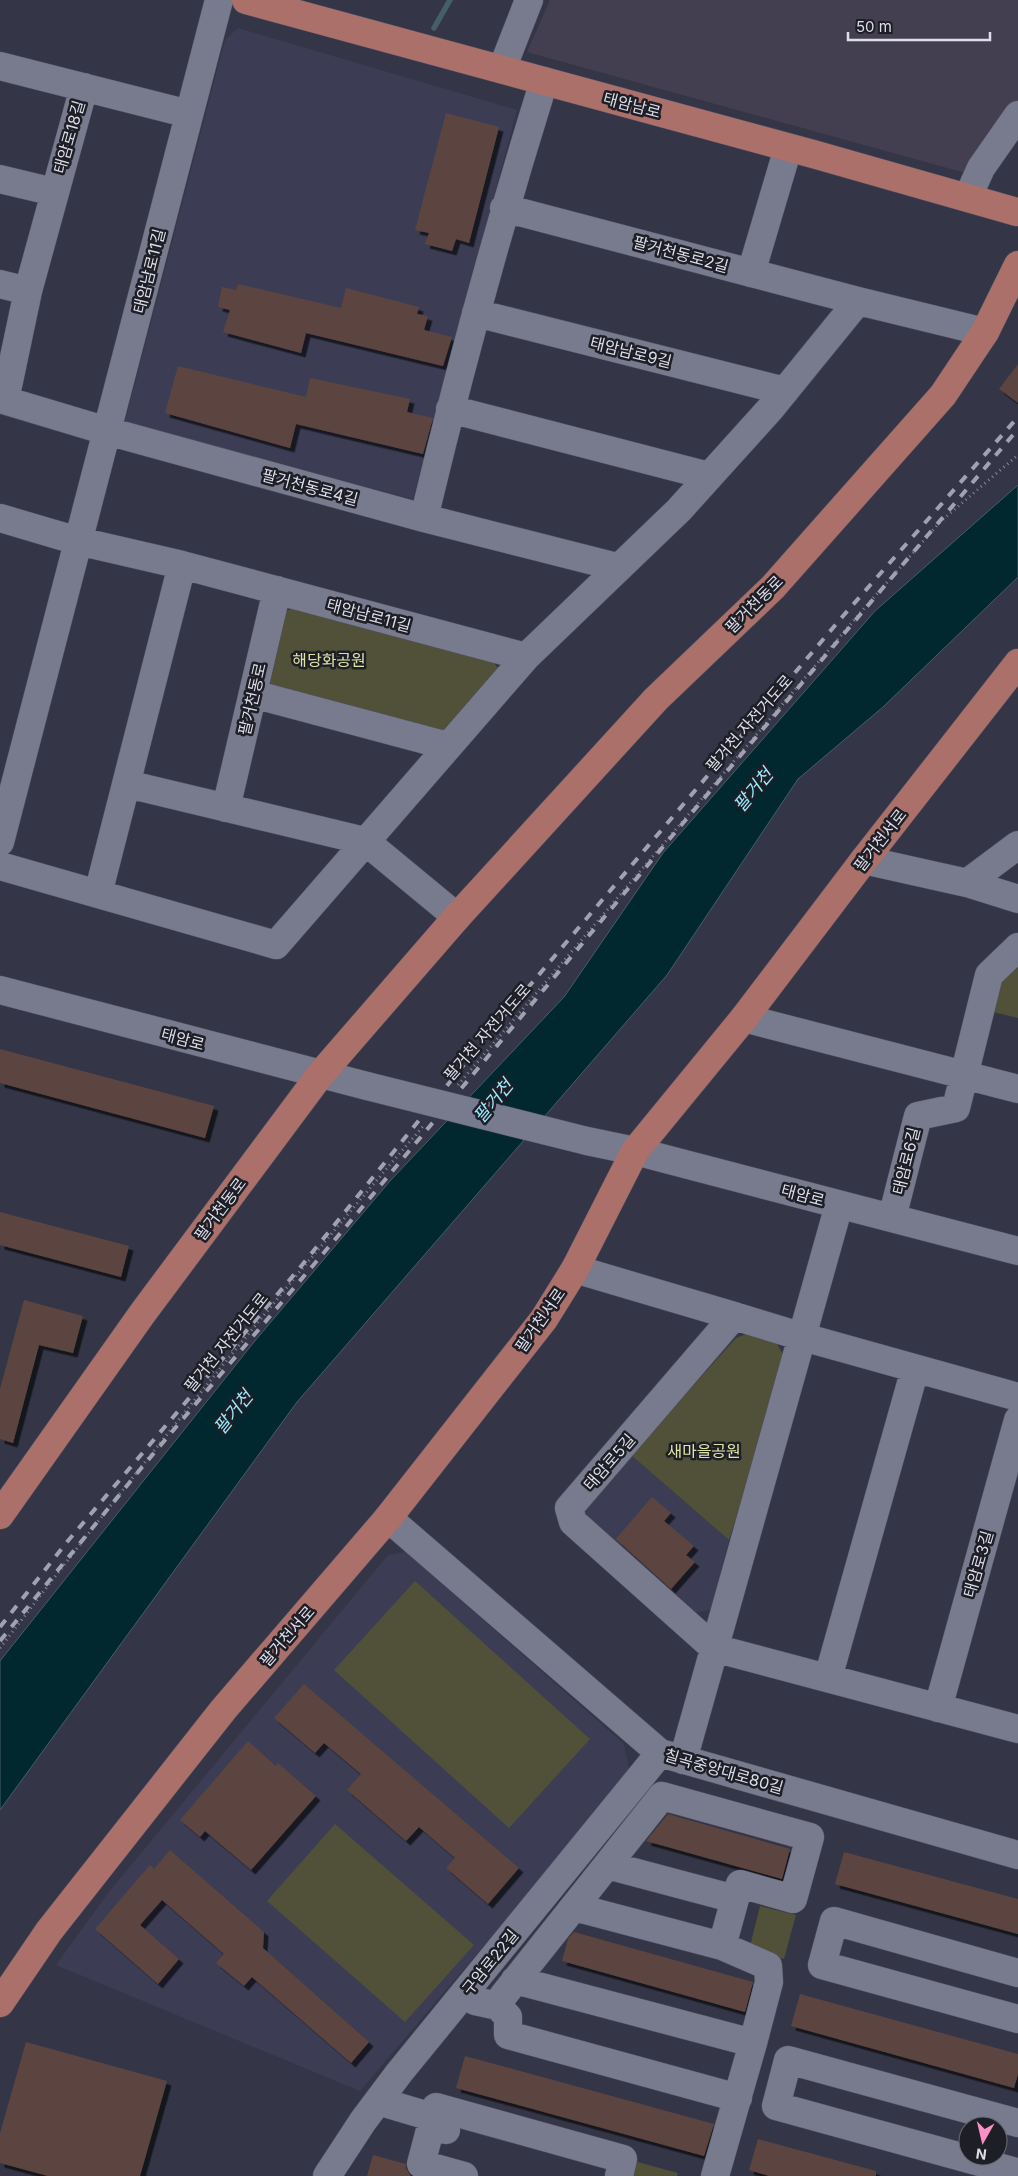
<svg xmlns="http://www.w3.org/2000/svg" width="1018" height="2176" viewBox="0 0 1018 2176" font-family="Inter,'Noto Sans KR',sans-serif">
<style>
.commercial{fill:#433f50}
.built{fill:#3c3d55}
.green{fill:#505138}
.water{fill:#02282f;stroke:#445f67}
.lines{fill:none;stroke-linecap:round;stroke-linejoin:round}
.stream{stroke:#445f67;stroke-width:5.5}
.building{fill:#5b4540;filter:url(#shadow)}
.minor-casing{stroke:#525362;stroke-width:29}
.major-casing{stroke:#525362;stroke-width:29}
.path{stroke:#888998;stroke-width:3;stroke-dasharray:1 4;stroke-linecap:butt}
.minor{stroke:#787a8e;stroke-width:28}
.major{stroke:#ac706a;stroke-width:28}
.rail{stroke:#a1a2b0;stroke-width:4;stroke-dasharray:9 9;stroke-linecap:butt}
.minor-bridge-casing{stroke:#525362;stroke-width:29;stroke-linecap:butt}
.minor-bridge{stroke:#787a8e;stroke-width:28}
.labels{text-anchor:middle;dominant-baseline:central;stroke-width:5;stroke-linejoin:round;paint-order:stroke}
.street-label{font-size:16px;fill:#dddeea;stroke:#1d1e26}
.park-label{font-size:16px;fill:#dfe4a4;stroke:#1d1e26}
.water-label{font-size:18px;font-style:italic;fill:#98eafd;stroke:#1d1e26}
</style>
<defs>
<filter id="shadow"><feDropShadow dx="4.5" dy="4.5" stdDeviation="0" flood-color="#0009"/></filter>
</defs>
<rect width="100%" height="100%" fill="#343547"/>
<!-- commercial -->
<path class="commercial" d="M550,0h468v103l-49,71 -442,-122z"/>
<!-- built -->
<path class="built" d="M238,28l279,82 -104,389 -289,-74 101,-385z
M631,1455l98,85 -18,69 -19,5 -108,-91 -2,-13z
M406,1552l218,192 6,30 -270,317 -304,-126 52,-72 280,-338z"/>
<!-- green -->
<path class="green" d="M298,606l190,48 11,16 -46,60 -16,3 -157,-38 -15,-17 14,-64z
M1018,967v51l-25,-6 3,-24z
M751,1332l25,10 10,18 -57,180 -98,-85 105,-117z
M415,1581l175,158 -81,89 -175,-158z
M335,1824l139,121 -69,77 -138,-121z
M760,1906l36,9 -12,44 -35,-9z
M634,2161l44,12 -1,3h-47z"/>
<!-- water -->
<path class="water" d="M1018,485v92l-135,130 -85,72 -131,196 -370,427 -297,408v-149l254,-319 136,-161 174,-184 99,-144 212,-242z"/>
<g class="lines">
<!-- stream -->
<path class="stream" d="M434,28l16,-28"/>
</g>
<!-- building -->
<path class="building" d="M446,113l53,14 -30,116 -13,-4 -4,12 -27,-7 4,-11 -14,-3z
M238,284l103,24 5,-20 73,19 -2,7 11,2 -4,14 28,7 -9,29 -137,-33 -5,20 -78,-21 7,-22 -12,-3 4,-20 14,3z
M1018,364v39l-19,-14z
M178,366l128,31 4,-19 100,21 -3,13 26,6 -10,36 -127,-30 -6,24 -125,-35z
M0,1049l214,57 -9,32 -205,-55z
M0,1212l129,34 -8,31 -121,-32z
M24,1300l59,16 -10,37 -34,-8 -26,98 -13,-4v-50z
M652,1497l19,16 -7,8 30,25 -8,9 9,7 -24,27 -55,-50z
M304,1684l215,184 -31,36 -42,-36 9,-10 -36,-31 -13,14 -59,-51 14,-16 -37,-31 -9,10 -41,-35z
M248,1741l28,25 2,-3 38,33 -65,74 -46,-39 -5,6 -20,-17z
M668,1814l122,35 -8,30 -136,-38z
M170,1850l94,82 -1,16 106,94 -18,21 -99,-86 -8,9 -28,-23 8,-9 -62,-54 -22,25 39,34 -21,25 -63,-55 55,-64 4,4z
M844,1852l174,47v35l-183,-50z
M574,1932l179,50 -8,30 -183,-51 6,-22z
M800,1994l218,60v20l-4,14 -223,-62z
M26,2042l141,39 -27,95h-92l-48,-13v-30z
M465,2056l249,68 -10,32 -248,-68z
M758,2139l118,32v5h-107l-20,-6z
M373,2155l33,9v4l5,8h-44z"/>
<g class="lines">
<defs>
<path id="minor" d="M0,66l189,48
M502,69l27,-69
M0,179l54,13
M968,197l13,-29 37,-53
M504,208l354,93 127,31
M751,273l37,-125
M0,284l28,7
M476,313l309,78
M0,399l107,32 317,87 193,49
M5,400l23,-109 56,-204
M450,409l259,67
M0,518l78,23 104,24 344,92
M424,518c35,-147 75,-293 120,-437
M253,694l195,52
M127,784l238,57 92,76
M226,808l51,-218
M0,842l219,-842
M864,860l103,23 51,16
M0,866l276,79 250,-288 153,-147 92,-102 87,-107
M967,883l51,-38
M98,894l84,-329
M0,990l367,96
M744,1018l274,71
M587,1141l48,10 383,100
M892,1218l26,-102 38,-8 33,-133 29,-28
M575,1269l159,47
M1018,1397l-215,-60 -69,-21 -165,192 4,14 141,126 304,81
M388,1518l272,235 358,102
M828,1678l87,-309
M938,1708l80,-288
M683,1760l156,-555
M574,1907l148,39 13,-47 -128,-34
M722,1946l46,20 1,16 -16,61
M1018,1973l-184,-52 -12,44 196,54
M515,1980l238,63 -38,133
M464,1993l11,8 23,5 5,-10 159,-200 148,41 -17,62 -53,-15 -5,15
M498,2006l10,11v18l230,63
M378,2101l54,16 10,12 4,1
M1016,2172l-240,-66 12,-46 230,63
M327,2176l36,-55 36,-48 261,-320
M464,2176l-43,-12 15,-57 187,52 -4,17"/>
<path id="major" d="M246,0l567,154 204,58
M0,1515l142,-201 178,-239 137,-158 199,-218 117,-112 170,-192 42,-63 33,-67
M0,2003l49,-72 174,-221 165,-192 156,-199 31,-50 60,-118 109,-133 120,-158 154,-197"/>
</defs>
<!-- minor casing -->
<use href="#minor" class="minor-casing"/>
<!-- major casing -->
<use href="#major" class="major-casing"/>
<!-- path -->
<path class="path" d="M458,1085l403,-473 79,-90 78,-67
M0,1648c137,-179 278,-354 425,-524"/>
<!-- minor -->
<use href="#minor" class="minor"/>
<!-- major -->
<use href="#major" class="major"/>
<!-- rail -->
<path class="rail" d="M0,1627l67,-85 231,-272 194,-240 351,-414 175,-199
M0,1641l143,-175 206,-243 323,-387 346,-407"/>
<defs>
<path id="minor-bridge" d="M367,1086l220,55"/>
</defs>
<!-- minor-bridge casing -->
<use href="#minor-bridge" class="minor-bridge-casing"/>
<!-- minor-bridge -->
<use href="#minor-bridge" class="minor-bridge"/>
</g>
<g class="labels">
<!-- street labels -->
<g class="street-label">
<text transform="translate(632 105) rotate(15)">태암남로</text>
<text transform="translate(69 137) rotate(-74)">태암로18길</text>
<text transform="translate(681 254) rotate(15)">팔거천동로2길</text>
<text transform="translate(149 271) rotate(-76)">태암남로11길</text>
<text transform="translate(631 352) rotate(14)">태암남로9길</text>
<text transform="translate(310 487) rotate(15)">팔거천동로4길</text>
<text transform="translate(754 604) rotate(-45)">팔거천동로</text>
<text transform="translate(369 615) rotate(15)">태암남로11길</text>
<text transform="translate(252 699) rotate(-77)">팔거천동로</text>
<text transform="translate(749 723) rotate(-49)">팔거천 자전거도로</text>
<text transform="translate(880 840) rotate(-52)">팔거천서로</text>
<text transform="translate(487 1032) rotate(-49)">팔거천 자전거도로</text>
<text transform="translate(183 1039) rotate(15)">태암로</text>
<text transform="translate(906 1161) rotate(-76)">태암로6길</text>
<text transform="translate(803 1195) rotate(15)">태암로</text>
<text transform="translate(220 1209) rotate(-53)">팔거천동로</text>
<text transform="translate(540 1320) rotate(-55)">팔거천서로</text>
<text transform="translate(226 1342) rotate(-51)">팔거천 자전거도로</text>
<text transform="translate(609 1462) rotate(-49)">태암로5길</text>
<text transform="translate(978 1564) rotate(-74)">태암로3길</text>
<text transform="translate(287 1636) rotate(-49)">팔거천서로</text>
<text transform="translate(724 1771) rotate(16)">칠곡중앙대로80길</text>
<text transform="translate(490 1962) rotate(-51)">구암로22길</text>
</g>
<!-- park labels -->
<g class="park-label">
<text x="329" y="660">해당화공원</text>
<text x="704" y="1451">새마을공원</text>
</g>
<!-- water labels -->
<g class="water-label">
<text transform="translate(753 790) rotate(-50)">팔거천</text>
<text transform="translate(493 1101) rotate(-50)">팔거천</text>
<text transform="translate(233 1412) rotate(-51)">팔거천</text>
</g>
</g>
<!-- north arrow -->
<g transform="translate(983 2141) rotate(188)"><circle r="24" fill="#1d1e26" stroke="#6a6b74"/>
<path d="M0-4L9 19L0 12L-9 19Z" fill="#fa8fc6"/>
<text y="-8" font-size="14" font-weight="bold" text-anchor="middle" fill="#dddeea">N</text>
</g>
<!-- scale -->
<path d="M848 32v8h142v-8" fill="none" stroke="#dddeea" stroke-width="2.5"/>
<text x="856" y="32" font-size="15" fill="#dddeea" stroke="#1d1e26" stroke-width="4" paint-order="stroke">50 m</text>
</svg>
